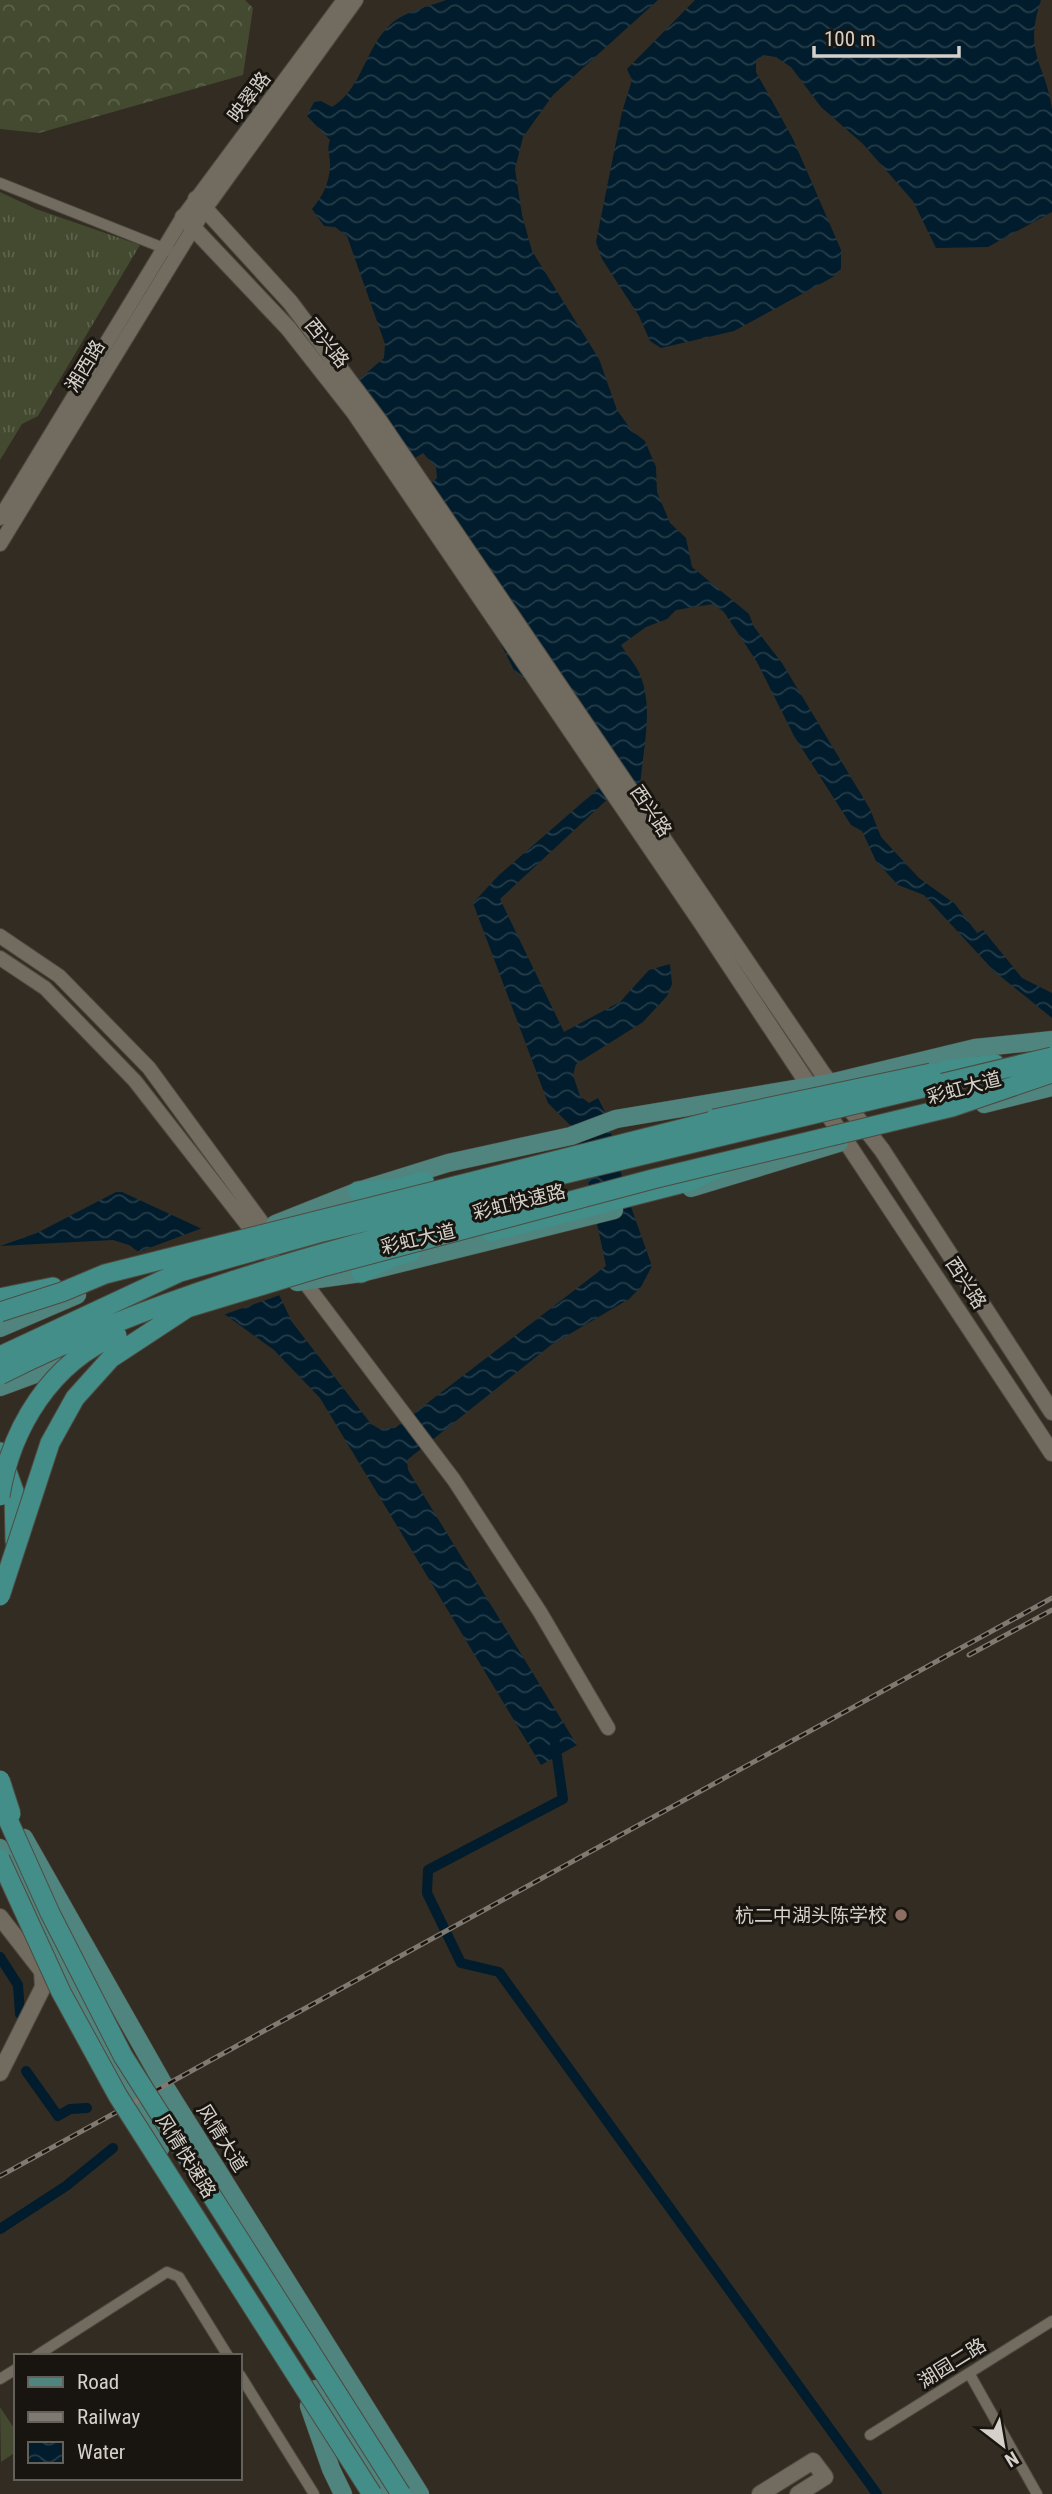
<svg xmlns="http://www.w3.org/2000/svg" width="1052" height="2494" viewBox="0 0 1052 2494" font-family="'Roboto Condensed','Noto Sans SC',sans-serif">
<style>
.grass{fill:url(#grass-tufts)}
.forest{fill:url(#forest-crowns)}
.garden{fill:#434a30}
.water{fill:url(#water-waves)}
.pier{fill:#332c22}
.lines{fill:none;stroke-linecap:round;stroke-linejoin:round}
.canal{stroke:#011c2c;stroke-width:10}
.minor-casing{stroke:#4e4a40;stroke-width:12}
.tertiary-casing{stroke:#4e4a40;stroke-width:16}
.secondary-casing{stroke:#4e4a40;stroke-width:18}
.primary-casing{stroke:#4e4a40;stroke-width:19}
.trunk-casing{stroke:#4e4a40;stroke-width:21}
.minor{stroke:#726b5f;stroke-width:10}
.tertiary{stroke:#726b5f;stroke-width:14}
.secondary{stroke:#726b5f;stroke-width:16}
.primary{stroke:#4f857e;stroke-width:18}
.trunk{stroke:#438e88;stroke-width:19}
.rail-casing{stroke:#7f7971;stroke-width:5}
.rail{stroke:#181510;stroke-width:2.5;stroke-dasharray:8;stroke-linecap:butt}
.trunk-bridge-casing{stroke:#4e4a40;stroke-width:21;stroke-linecap:butt}
.trunk-bridge{stroke:#438e88;stroke-width:19}
.education-dot{fill:#8d6e63;stroke:#181510;stroke-width:2.5}
.labels{text-anchor:middle;dominant-baseline:central;stroke-width:6;stroke-linejoin:round;paint-order:stroke}
.street-label{font-size:19px;fill:#d5d1ca;stroke:#181510}
.poi-label{font-size:19px;fill:#d5d1ca;stroke:#181510;text-anchor:end}
</style>
<defs>
<pattern id="grass-tufts" width="24" height="20" patternUnits="userSpaceOnUse" patternTransform="scale(1.75)"><rect width="24" height="20" fill="#434a30"/><path d="M3 7l-1-3M5 7V3M7 7l1-3M15 17l-1-3M17 17v-4M19 17l1-3" fill="none" stroke="#5d634d"/></pattern>
<pattern id="forest-crowns" width="20" height="18" patternUnits="userSpaceOnUse" patternTransform="scale(1.75)"><rect width="20" height="18" fill="#434a30"/><path d="M2 6a3 3 0 1 1 6 0M12 15a3 3 0 1 1 6 0" fill="none" stroke="#5d634d"/></pattern>
<pattern id="water-waves" width="16" height="10" patternUnits="userSpaceOnUse" patternTransform="scale(1.75)"><rect width="16" height="10" fill="#011c2c"/><path d="M0 5q4-4 8 0t8 0" fill="none" stroke="#253c49"/></pattern>
</defs>
<rect width="100%" height="100%" fill="#332c22"/>
<!-- grass -->
<path class="grass" d="M0,192l36,17 104,36 -102,171 -16,8 -22,36z"/>
<!-- forest -->
<path class="forest" d="M0,0h245l8,8 -10,67 -204,58 -39,-4z"/>
<!-- garden -->
<path class="garden" d="M0,2407l16,24v21l-15,10z"/>
<!-- water -->
<path class="water" d="M446,0h212l-105,95 -30,42 -8,32 7,46 10,36 67,108 18,51 15,21 13,10 11,26 1,25 13,31 16,15 6,29 57,47 5,13 28,36 88,146 11,28 38,41 36,26 22,29 6,-3 39,48 30,15v25l-58,-47 -70,-76 -26,-10 -22,-24 -14,-30 -11,-6 -57,-89 -37,-74 -33,-50 -11,-8 -37,6 -9,9 -21,8 -25,18c6,10 16,21 20,32 14,39 -1,79 -1,119h-29l-111,103 64,133 56,-30 29,-32 21,-6 2,20 -5,12 -24,26 -67,42 -3,11 7,21 9,7 9,-5 9,18 19,77 26,73 -11,21 -12,12 -78,46 -144,115 1,10 169,275 -36,20 -221,-367 -46,-48 -145,-105 -16,-5 -113,6 37,-13 79,-41h6l78,36 73,54 19,40 79,102 9,5 15,-1 211,-162 -25,-118 -7,-19 -26,-26 -75,-200 26,-28 108,-94 -73,-93 -20,-18 -24,-48 -66,-108 8,-13 -3,-16 8,-7 -1,-11 -13,-14 -18,11 -9,-1 -5,-5 3,-14 -52,-50 42,-36 1,-14 -38,-108 -12,-9 -11,-1 -12,-17c10,-12 17,-25 18,-42 1,-11 -4,-15 0,-27l-23,-24 7,-14 7,-1 11,6c31,-19 33,-60 59,-83 13,-12 39,-18 55,-24z
M695,0h346c-18,55 4,61 11,109 0,33 0,70 0,103l-64,35 -52,1 -23,-47 -50,-57 -42,-37 -30,-40 -15,-10 -13,-2 -7,6v11l37,67 48,111v19l-8,8 -99,54 -73,17 -11,-7 -11,-25 -37,-57 -6,-17 26,-130 10,-32 -5,-11z"/>
<!-- pier -->
<path class="pier" d="M205,1227l72,53 6,14 -63,22 -87,-62z"/>
<g class="lines">
<!-- canal -->
<path class="canal" d="M555,1743l8,56 -135,71 -1,23 34,70 38,9 378,522
M0,1957l18,28 2,29
M26,2071l32,45 12,-7 17,-1
M0,2229l66,-43 47,-38"/>
<defs>
<path id="minor" d="M0,183l171,68
M36,2356l131,-84 12,5 49,79
M969,2373l68,121
M240,2375l74,119
M0,2379l16,-10
M870,2435l182,-114"/>
<path id="tertiary" d="M0,518l183,-301 161,-217
M0,544l205,-335 151,-209
M0,936l59,40 90,92 125,171
M0,958l45,30 90,93 149,191
M300,1276l154,204 86,132 68,116"/>
<path id="secondary" d="M196,199l94,103 90,120 443,652 59,76 170,262
M183,217l105,111 66,84 347,510 351,531
M0,1917l42,54 1,16 -43,86
M760,2494l53,-33 12,16 -27,17"/>
<path id="primary" d="M984,1104l68,-17
M691,1188l148,-45
M275,1224l83,-33 90,-28 123,-27 45,-17 214,-36 145,-35 77,-8
M297,1282l64,-9 253,-63
M0,1328l77,-33
M0,1387l73,-27
M24,1838l140,247 256,409
M0,1848l24,39 43,84
M54,1962l39,60 68,125
M316,2389l69,105
M309,2406l22,63 12,25"/>
<path id="trunk" d="M945,1070l50,-6
M358,1191l36,-2 30,-8
M491,1232l200,-51 27,-13
M361,1273l31,-16 19,-5
M0,1298l53,-11
M0,1452l14,39 1,50"/>
</defs>
<!-- minor casing -->
<use href="#minor" class="minor-casing"/>
<!-- tertiary casing -->
<use href="#tertiary" class="tertiary-casing"/>
<!-- secondary casing -->
<use href="#secondary" class="secondary-casing"/>
<!-- primary casing -->
<use href="#primary" class="primary-casing"/>
<!-- trunk casing -->
<use href="#trunk" class="trunk-casing"/>
<!-- minor -->
<use href="#minor" class="minor"/>
<!-- tertiary -->
<use href="#tertiary" class="tertiary"/>
<!-- secondary -->
<use href="#secondary" class="secondary"/>
<!-- primary -->
<use href="#primary" class="primary"/>
<!-- trunk -->
<use href="#trunk" class="trunk"/>
<defs>
<path id="rail" d="M969,1655l83,-45
M0,2176l1052,-578"/>
</defs>
<!-- rail casing -->
<use href="#rail" class="rail-casing"/>
<!-- rail -->
<use href="#rail" class="rail"/>
<defs>
<path id="trunk-bridge" d="M714,1119l217,-46
M0,1312l62,-20 43,-18 620,-156
M0,1356l180,-84 138,-39 734,-176
M0,1375c149,-76 310,-120 472,-162
M0,1496c11,-68 51,-134 117,-161
M0,1596l50,-153 25,-45 36,-40 76,-50 139,-42 327,-87 299,-72 100,-34
M0,1780l11,34
M0,1802l50,111 73,143 278,438
M0,1859l61,133 57,104 254,398"/>
</defs>
<!-- trunk-bridge casing -->
<use href="#trunk-bridge" class="trunk-bridge-casing"/>
<!-- trunk-bridge -->
<use href="#trunk-bridge" class="trunk-bridge"/>
</g>
<!-- markers -->
<circle class="education-dot" cx="901" cy="1915" r="7"/>
<g class="labels">
<!-- street labels -->
<g class="street-label">
<text transform="translate(249 97) rotate(-53)">映翠路</text>
<text transform="translate(327 343) rotate(51)">西兴路</text>
<text transform="translate(85 366) rotate(-59)">湘西路</text>
<text transform="translate(651 811) rotate(56)">西兴路</text>
<text transform="translate(964 1088) rotate(-15)">彩虹大道</text>
<text transform="translate(519 1202) rotate(-14)">彩虹快速路</text>
<text transform="translate(418 1239) rotate(-13)">彩虹大道</text>
<text transform="translate(966 1283) rotate(57)">西兴路</text>
<text transform="translate(222 2138) rotate(58)">风情大道</text>
<text transform="translate(186 2156) rotate(58)">风情快速路</text>
<text transform="translate(952 2363) rotate(-32)">湖园二路</text>
</g>
<!-- poi labels -->
<g class="poi-label">
<text x="887" y="1915">杭二中湖头陈学校</text>
</g>
</g>
<!-- legend -->
<rect x="14" y="2354" width="228" height="126" fill="#181510" stroke="#64605a" stroke-width="2"/>
<rect x="28" y="2377" width="35" height="10" fill="#4f857e" stroke="#64605a" stroke-width="2"/>
<text x="77" y="2389" font-size="21" fill="#d5d1ca">Road</text>
<rect x="28" y="2412" width="35" height="10" fill="#7f7971" stroke="#64605a" stroke-width="2"/>
<text x="77" y="2424" font-size="21" fill="#d5d1ca">Railway</text>
<rect x="28" y="2442" width="35" height="21" fill="url(#water-waves)" stroke="#64605a" stroke-width="2"/>
<text x="77" y="2459" font-size="21" fill="#d5d1ca">Water</text>
<!-- north arrow -->
<g transform="translate(1003 2445) rotate(149)" stroke="#181510" stroke-width="5" paint-order="stroke">
<path d="M0-5L12 26L0 18L-12 26Z" fill="#d5d1ca"/>
<text y="-10" font-size="19" font-weight="bold" text-anchor="middle" fill="#d5d1ca">N</text>
</g>
<!-- scale -->
<path d="M814 46v10h145v-10" fill="none" stroke="#d5d1ca" stroke-width="3.5"/>
<text x="824" y="46" font-size="21" fill="#d5d1ca" stroke="#181510" stroke-width="5" paint-order="stroke">100 m</text>
</svg>
